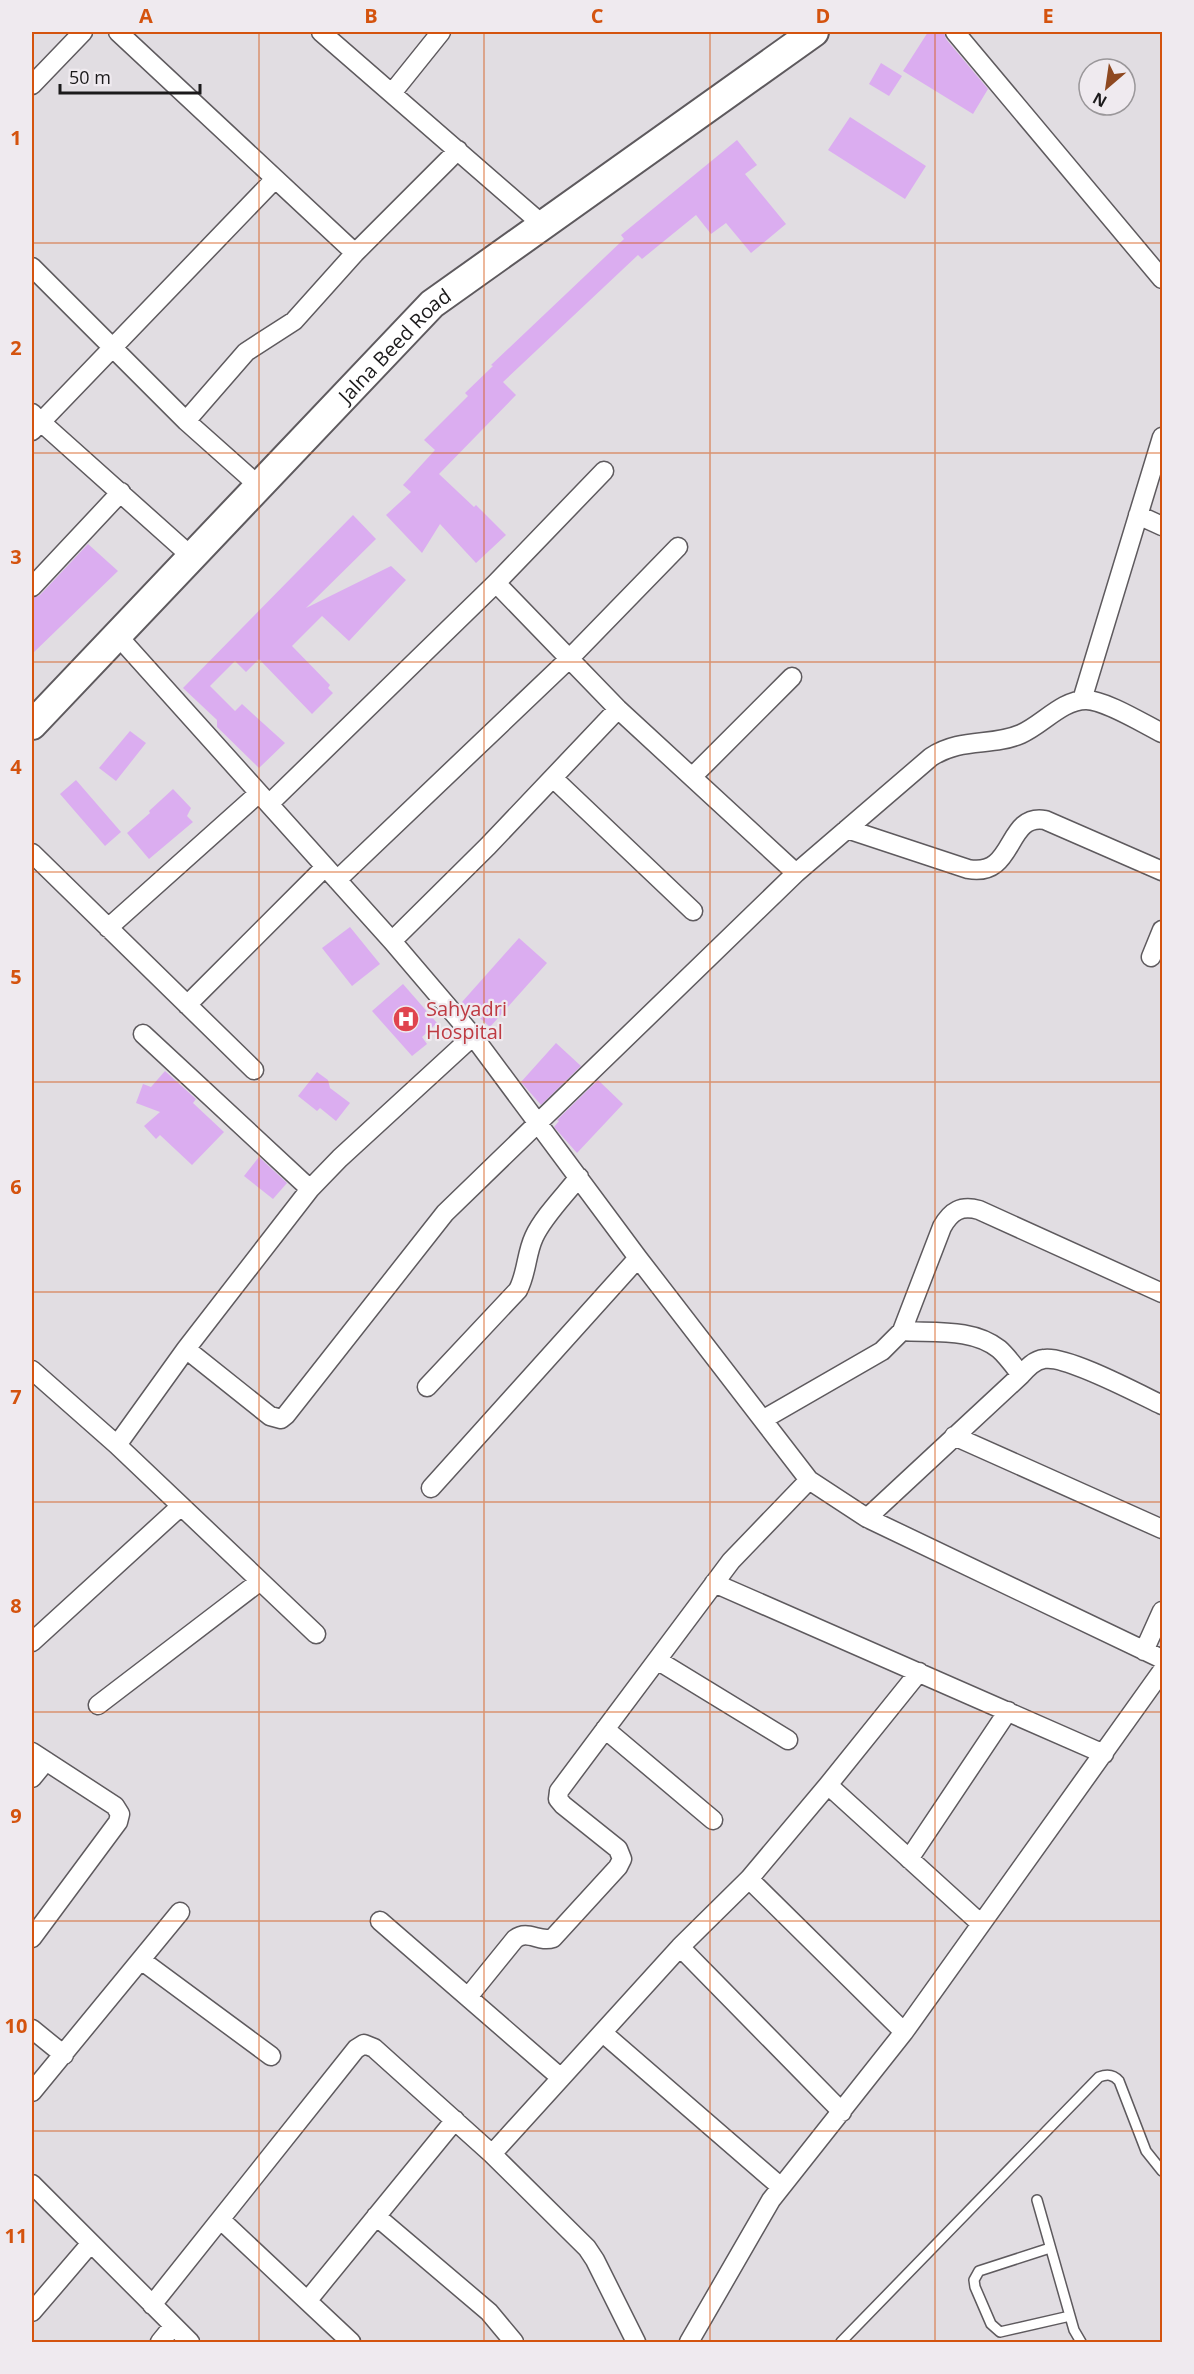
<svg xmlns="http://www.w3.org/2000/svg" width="1194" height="2374" viewBox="0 0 1194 2374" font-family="'Open Sans',sans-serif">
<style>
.building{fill:#dbadf0}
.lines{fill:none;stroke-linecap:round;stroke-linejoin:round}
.lane-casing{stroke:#5e5a5e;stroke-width:12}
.street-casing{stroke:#5e5a5e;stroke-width:21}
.primary-casing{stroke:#5e5a5e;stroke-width:32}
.lane{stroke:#fff;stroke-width:9}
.street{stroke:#fff;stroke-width:18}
.primary{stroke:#fff;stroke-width:28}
.grid{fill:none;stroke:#d4530e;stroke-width:1.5;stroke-opacity:0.55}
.labels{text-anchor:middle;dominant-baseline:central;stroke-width:4.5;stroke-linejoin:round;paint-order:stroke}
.street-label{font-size:20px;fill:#1b1a1b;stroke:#efeaef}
.health-label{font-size:20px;fill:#be3a42;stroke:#efeaef;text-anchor:start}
.neatline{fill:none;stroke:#d4530e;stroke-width:2}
.grid-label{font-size:20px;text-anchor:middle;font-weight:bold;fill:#d4530e}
</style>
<rect width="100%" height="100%" fill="#e1dde2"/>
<!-- building -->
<path class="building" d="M928,32l16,1 2,6 42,50 -15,25 -70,-43z
M881,63l21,13 -13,20 -20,-12z
M850,117l76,49 -21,33 -77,-49z
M737,140l20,25 -12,9 41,50 -35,29 -25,-30 -15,11 -15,-19 -54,44 -4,-4 -135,127 13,13 -77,79 35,33 2,-2 30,30 -30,28 -36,-39 -18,29 -36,-38 25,-23 -8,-7 32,-35 -11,-10 44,-44 -3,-3 28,-27 -2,-1 133,-126 -3,-4z
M353,515l23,24 -70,69 85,-42 15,14 -57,61 -27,-25 -30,30 38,39 -2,3 5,5 -21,21 -53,-55 -13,13 -11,-11 -25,25 25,25 7,-7 43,39 -26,25 -42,-41v-7l-34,-32z
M88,544l30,27 -86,83v-56l8,-3z
M130,731l16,12 -30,38 -17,-13z
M76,780l45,52 -16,14 -45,-52z
M173,789l18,19 -4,8 6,6 -44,37 -22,-26 23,-20 -1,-2z
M350,927l30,37 -28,22 -30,-38z
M519,938l28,25 -57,64 -28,-25z
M403,984l34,39 -15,14 5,7 -15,12 -40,-45z
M556,1043l25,23 -40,39 -20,-23z
M165,1071l31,28 -3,4 31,29 -32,33 -32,-30 -4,4 -12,-13 16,-14 -24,-9 7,-19 8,3z
M317,1072l11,8 2,8 20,15 -14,18 -16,-13 -3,3 -19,-15z
M598,1080l25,24 -46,49 -23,-26 5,-6 -2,-1z
M259,1157l28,26 -14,16 -29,-23z"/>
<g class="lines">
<defs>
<path id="lane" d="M1037,2200l37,130 7,12
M1050,2248l-71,23 -5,9 1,7 16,37 9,8 70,-16
M841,2342l258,-265c8,-3 14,-3 20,4l27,70 16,20"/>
<path id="street" d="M118,32l237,221 103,-103
M321,32l222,193
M955,32l207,247
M32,85l51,-53
M392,93l49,-61
M32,267l154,154 73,65
M32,413l9,9 234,-243
M186,421l60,-69 48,-31 61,-68
M32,431l9,-9 151,135
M1138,515l24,11
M496,583l108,-112
M32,587l89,-95
M117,635l275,306 81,95 165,222 171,222 58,38 295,141
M1082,700l80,-263
M692,777l100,-100
M553,778l140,133
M847,829l121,40c48,9 37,-56 77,-49l117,51
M32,853l222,217
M796,873l135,-116c31,-20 60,-10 90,-23 21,-9 41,-34 65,-34 19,0 58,24 76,33
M337,880l232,-221 109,-112
M108,928l151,-135
M392,941l96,-95 130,-137
M1151,957l11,-27
M187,1005l138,-138
M143,1034l167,155
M902,1331c32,2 71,-3 97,18 8,7 15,17 22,26
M186,1349l84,67 11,3 5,-4 159,-202 351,-340 -178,-164 -122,-126 -227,221
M32,1370l85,75 199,189
M427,1387l91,-97c9,-17 8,-36 16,-53 9,-20 31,-42 45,-60
M764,1419l118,-68 20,-20 40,-104c9,-16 19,-22 37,-17l183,83
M954,1436l208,93
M117,1445l69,-96 124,-160 30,-31 133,-122
M431,1488l207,-230
M867,1518l154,-143c6,-7 13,-15 23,-16 22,-4 95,35 118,46
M714,1583l390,171
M32,1642l149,-136
M1144,1651l18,-40
M657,1660l131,80
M98,1705l161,-123
M605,1729l108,91
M32,1752l83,54 5,8 -2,8 -86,116
M32,1778l14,-17
M828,1785l152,138
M909,1859l99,-148
M749,1879l155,153
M380,1921l181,157
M680,1947l162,165
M141,1960l130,96
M468,1997l47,-58c13,-10 24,4 38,-1l65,-71 4,-8 -4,-10 -55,-44 -5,-6 1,-8 172,-230 78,-81
M32,2029l32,26
M603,2033l178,154
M32,2092l148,-180
M492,2154l188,-207 69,-68 79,-94 91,-113
M32,2184l158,158
M376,2216l113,96 25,30
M221,2220l130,122
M308,2300l147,-180
M152,2305l204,-256 8,-5 10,4 118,106 95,94 8,12 41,82
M32,2312l59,-69
M160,2342l13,-16
M689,2342l82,-142 133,-168 258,-361"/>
<g id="primary">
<path id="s1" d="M32,725l400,-421 382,-272"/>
</g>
</defs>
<!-- lane casing -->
<use href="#lane" class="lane-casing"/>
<!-- street casing -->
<use href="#street" class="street-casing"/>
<!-- primary casing -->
<use href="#primary" class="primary-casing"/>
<!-- lane -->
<use href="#lane" class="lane"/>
<!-- street -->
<use href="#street" class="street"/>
<!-- primary -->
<use href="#primary" class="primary"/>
</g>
<!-- grid -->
<path class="grid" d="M259,32v2310M484,32v2310M710,32v2310M935,32v2310M32,243h1130M32,453h1130M32,662h1130M32,872h1130M32,1082h1130M32,1292h1130M32,1502h1130M32,1712h1130M32,1921h1130M32,2131h1130"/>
<!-- icons -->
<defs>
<symbol id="hospital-disc" viewBox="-11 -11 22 22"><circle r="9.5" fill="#e0444e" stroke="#efeaef"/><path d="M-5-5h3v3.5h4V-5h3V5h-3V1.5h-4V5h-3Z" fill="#fff"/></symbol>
</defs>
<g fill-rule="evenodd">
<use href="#hospital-disc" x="391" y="1004" width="30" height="30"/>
</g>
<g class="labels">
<!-- street labels -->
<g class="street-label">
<text stroke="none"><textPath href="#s1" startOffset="525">Jalna Beed Road</textPath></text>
</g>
<!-- health labels -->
<g class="health-label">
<text x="426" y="1008">Sahyadri<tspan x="426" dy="23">Hospital</tspan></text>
</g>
</g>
<!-- border -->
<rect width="1194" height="2374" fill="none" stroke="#efeaef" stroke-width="66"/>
<!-- north arrow -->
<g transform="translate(1107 87) rotate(209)"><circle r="28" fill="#efeaef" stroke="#9a979a" stroke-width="1.5"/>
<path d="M0-4.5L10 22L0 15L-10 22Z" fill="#8e4820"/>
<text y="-9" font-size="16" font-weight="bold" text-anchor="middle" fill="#1b1a1b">N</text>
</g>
<!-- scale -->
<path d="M60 84v9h140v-9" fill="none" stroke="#1b1a1b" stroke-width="3"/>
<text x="69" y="84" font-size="18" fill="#1b1a1b" stroke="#efeaef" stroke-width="4.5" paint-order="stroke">50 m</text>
<rect x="33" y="33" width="1128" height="2308" class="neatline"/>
<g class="grid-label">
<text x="146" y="23">A</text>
<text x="371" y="23">B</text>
<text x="597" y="23">C</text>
<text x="823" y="23">D</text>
<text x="1048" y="23">E</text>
<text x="16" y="145">1</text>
<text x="16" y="355">2</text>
<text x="16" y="564">3</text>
<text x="16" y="774">4</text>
<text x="16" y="984">5</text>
<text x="16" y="1194">6</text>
<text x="16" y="1404">7</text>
<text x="16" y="1613">8</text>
<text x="16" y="1823">9</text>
<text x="16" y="2033">10</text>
<text x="16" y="2243">11</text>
</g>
</svg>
